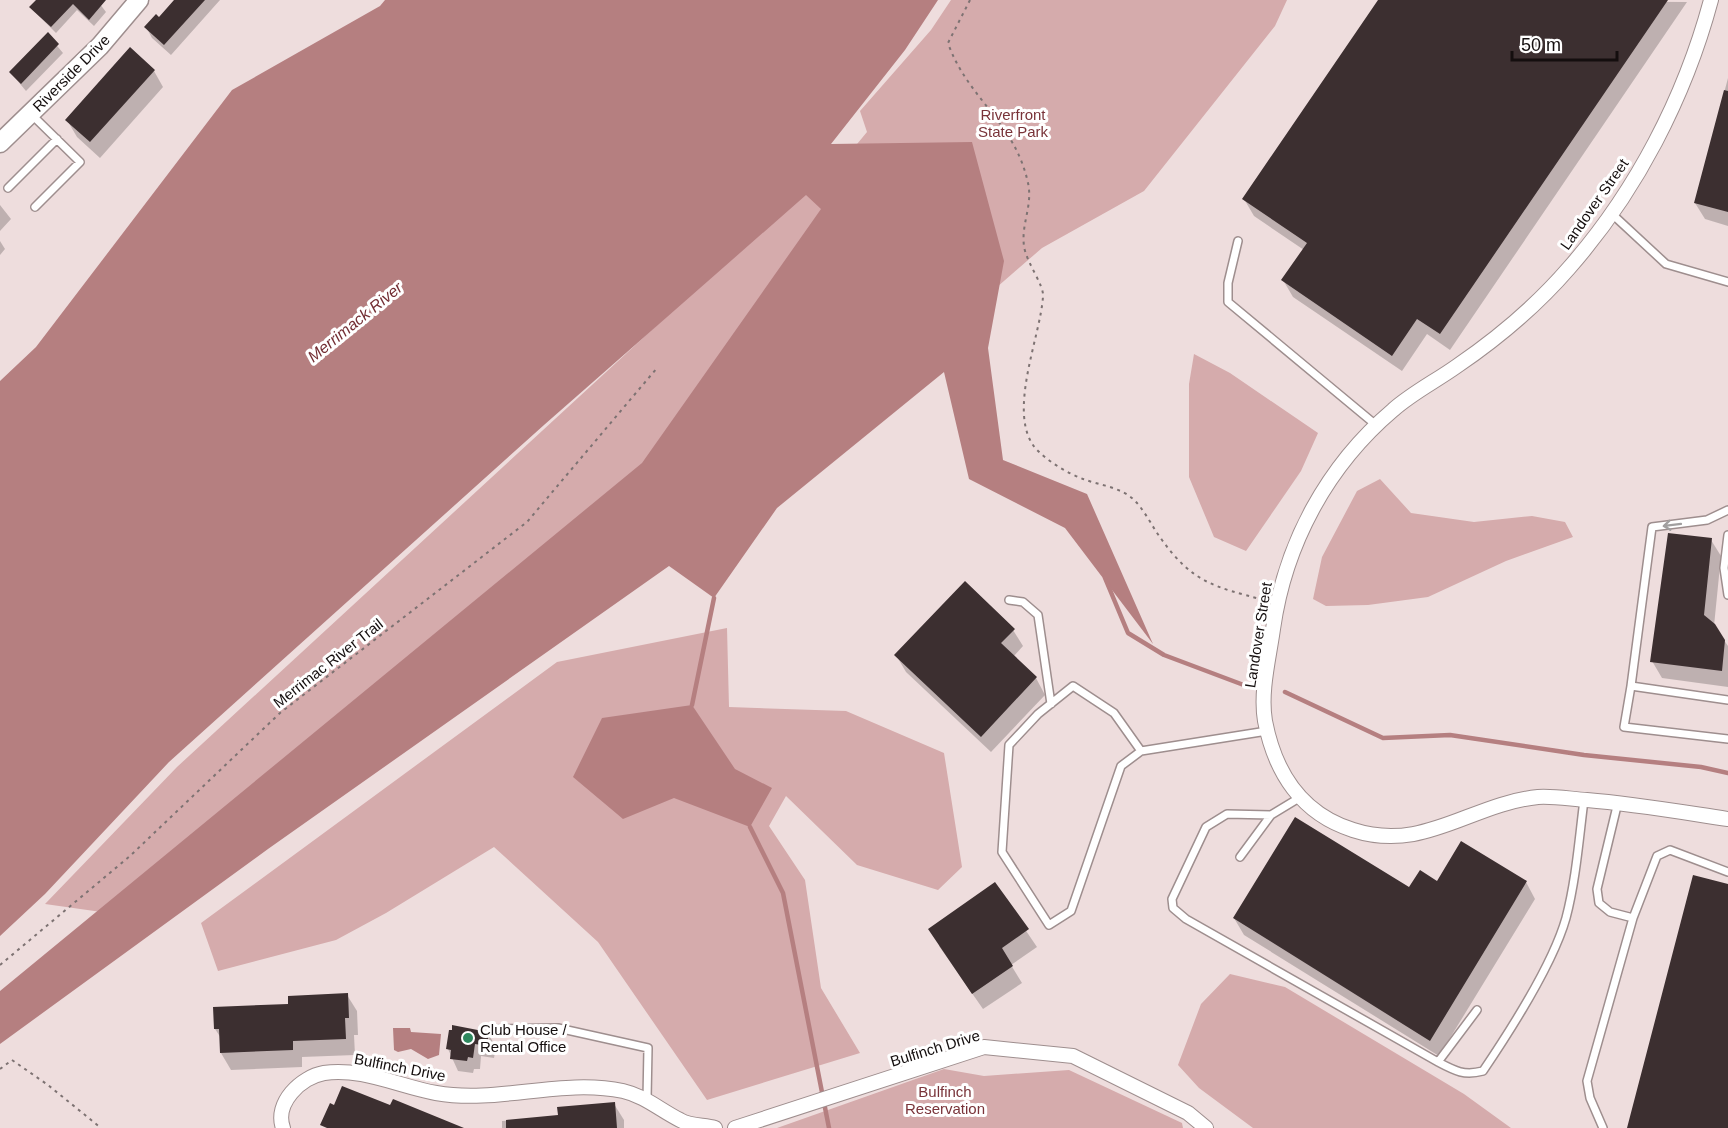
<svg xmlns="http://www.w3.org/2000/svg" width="1728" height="1128" viewBox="0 0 1728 1128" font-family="Arial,sans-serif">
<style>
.green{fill:#d5abac}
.water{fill:#b57f80}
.shadow{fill:#0003}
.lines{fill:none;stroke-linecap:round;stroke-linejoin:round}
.stream{stroke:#b57f80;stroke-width:4.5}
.building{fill:#3c2f30}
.lane-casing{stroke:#9e8e8e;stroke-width:10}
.street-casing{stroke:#9e8e8e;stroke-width:16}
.secondary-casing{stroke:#9e8e8e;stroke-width:21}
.path{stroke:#7d7272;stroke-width:2;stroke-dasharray:3 4.5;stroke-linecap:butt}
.lane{stroke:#fff;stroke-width:7}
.street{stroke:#fff;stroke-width:14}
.secondary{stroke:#fff;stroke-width:18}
.oneway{stroke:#a19f9f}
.poi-dot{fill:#2e885e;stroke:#fff;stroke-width:2}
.labels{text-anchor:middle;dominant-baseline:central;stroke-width:6;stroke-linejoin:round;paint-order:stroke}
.street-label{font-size:15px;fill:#140e0e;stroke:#fff}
.park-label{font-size:15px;fill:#793339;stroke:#fff}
.poi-label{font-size:15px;fill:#140e0e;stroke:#fff;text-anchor:start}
.water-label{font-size:16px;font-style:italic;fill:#732e34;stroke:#fff}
</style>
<rect width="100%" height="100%" fill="#edd"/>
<!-- green -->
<path class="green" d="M951,0h336l-12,26 -131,165 -102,57 -69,60 -815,612 -113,-16 132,-137 578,-532 83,-68 29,-35 -7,-21 71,-81z
M1194,354l36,19 88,60 -17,38 -55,80 -32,-14 -25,-60v-93z
M1380,479l31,34 63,9 58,-6 33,6 8,15 -67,24 -78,36 -60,8 -42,1 -13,-7 9,-42 35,-66z
M727,628l2,79 117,4 98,42 18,114 -24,23 -81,-25 -71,-69 -17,30 36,54 16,108 39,65 -153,47 -109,-158 -104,-95 -108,66 -50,27 -118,31 -17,-48 356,-261z
M1230,974l55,13 179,107 47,34h-258l-54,-40 -21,-23 23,-61z
M944,1069l40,7 85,-6 113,53 1,5h-406z"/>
<!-- water -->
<path class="water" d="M385,0h553l-33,50 -74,94 141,-2 32,119 -16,87 15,112 84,34 66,150 -88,-116 -96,-49 -25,-107 -167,136 -63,90 -45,-32 -401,283 -268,195v-53l642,-528 179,-254 -15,-14 -262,230 -375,337 -124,132 -45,42v-555l36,-34 196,-257 148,-84z
M692,705l43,64 37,19 -22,39 -76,-29 -51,21 -50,-42 29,-59z
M393,1028h17l1,4 30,2 -2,21 -11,4 -17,-10 -13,3 -4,-2z"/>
<!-- shadow -->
<path class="shadow" d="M38,0h59l9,12 -12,14 -17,-16 -21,23 -25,-25z
M176,0h44l-49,55 -19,-17 -6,-11 13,-8z
M1380,0l307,2 -237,348 -23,-16 -25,37 -109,-74 -10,-17 21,-30 -50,-34 -10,-17z
M48,35l15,18 -37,38 -15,-18z
M154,71l9,16 -63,71 -23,-21 -10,-17z
M1728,78v148l-23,-7 -10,-16z
M0,205l11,14 -11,12z
M0,241l5,8 -5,6z
M1711,540l10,16 -7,70 14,20v41l-66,-9 -10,-17z
M1013,630l10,16 -10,11 23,21 9,17 -54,57 -85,-80 -10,-17z
M1526,882l9,17 -96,157 -195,-121 -10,-17 203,-35z
M995,885l42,62 -26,18 11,18 -39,26 -44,-63z
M347,995l10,16 1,24h-4l1,20 -53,2v10l-71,3 -10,-17v-15l-6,-9 75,-24z
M454,1027l35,8 7,12 -2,11 -13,-2 -1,13h-6l-1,4 -15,-2 -10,-22z
M614,1104l10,16v8h-122v-7l57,-4z"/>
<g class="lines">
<!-- stream -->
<path class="stream" d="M1105,578l23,55 36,22 85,32
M1285,692l98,46 67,-3 134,20 117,12 27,6
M692,705l22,-107
M750,827l33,66 46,235"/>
</g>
<!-- building -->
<path class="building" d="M36,0h70l-17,20 -16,-16 -22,23 -22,-20z
M174,0h31l-41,45 -20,-18 12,-13 3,3z
M1378,0h290l-228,334 -23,-15 -25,37 -111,-76 26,-37 -65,-44z
M48,32l11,12 -38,40 -12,-12z
M130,47l25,23 -65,72 -25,-22z
M1724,90l4,1v121l-34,-9z
M1668,533l44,5 -8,77 11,9 10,16 -3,31 -72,-9z
M965,581l50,48 -14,14 36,34 -56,60 -87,-82z
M1295,817l114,70 11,-17 17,11 24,-40 66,40 -97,160 -197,-123z
M1693,875l35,9v244h-101z
M995,882l34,47 -27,19 11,18 -41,28 -44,-65z
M348,993l1,25h-4l1,21 -53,2v9l-73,3 -1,-24h-5l-1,-22 75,-3v-8z
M452,1025l36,7v14l-13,-2 -2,14 -5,-1 -1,4 -17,-2 1,-9 -5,-1 3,-19h3z
M342,1086l48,19 3,-6 71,29h-137l-7,-3 10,-22 4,2z
M615,1102l2,26h-111v-8l52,-5 -1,-8z"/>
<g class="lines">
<defs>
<path id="lane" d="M31,114l49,48 -45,45
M8,188l49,-49
M1611,213l55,51 62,18
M1238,241l-10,42v19l148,123
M1728,535l-4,33 4,27
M1009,600l14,2 15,13 13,89
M1631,686l21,-159 55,-7 21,-10
M1728,700l-97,-14 -7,41 104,12
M1141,751l-20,15 -50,145 -22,14 -47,-73 7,-107 29,-31 35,-28 41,27 27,38 126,-20
M1299,798l-28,17 -44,-1 -21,13 -34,72 1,9 13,11 252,143c17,9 26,14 45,9 27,-40 70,-107 83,-153 10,-38 13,-79 18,-118
M1618,802l-21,87 2,14 11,9 23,6
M1240,857l31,-42
M493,1029l65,-1 90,20 -1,51
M1438,1062l39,-52
M1603,1128l-13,-30 -3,-17 46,-163 24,-62 13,-6 58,22"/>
<path id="street" d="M1711,0c-26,97 -75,192 -142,268 -32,37 -71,70 -112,98 -21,15 -45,27 -64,44 -66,56 -108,134 -120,219 -4,29 -13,63 -8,92 10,52 37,93 88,109 71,23 117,-26 185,-33 16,-1 33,2 49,3 48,4 94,12 141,19
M283,1128c-9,-25 18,-51 41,-55 37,-6 77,14 112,20 63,11 125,-15 187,-2 22,5 37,19 57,29 10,6 24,5 35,8
M735,1128l249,-81 89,9 115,57 18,15"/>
<path id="secondary" d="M0,143l100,-97 39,-46"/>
</defs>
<!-- lane casing -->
<use href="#lane" class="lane-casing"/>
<!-- street casing -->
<use href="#street" class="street-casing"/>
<!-- secondary casing -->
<use href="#secondary" class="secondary-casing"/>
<!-- path -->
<path class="path" d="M970,0l-22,43c19,55 67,79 80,140 5,22 -7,41 -4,63 2,16 20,39 19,50 -2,40 -38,120 -6,154 12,12 30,23 46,29 16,6 37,8 50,20 12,11 19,28 29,41 31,43 53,47 102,60
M0,965l130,-109 150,-143 247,-191 130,-154
M0,1069l12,-9 36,25 53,43"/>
<!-- lane -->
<use href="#lane" class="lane"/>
<!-- street -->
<use href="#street" class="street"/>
<!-- secondary -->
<use href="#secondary" class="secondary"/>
</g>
<!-- one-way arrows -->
<defs><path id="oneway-shaft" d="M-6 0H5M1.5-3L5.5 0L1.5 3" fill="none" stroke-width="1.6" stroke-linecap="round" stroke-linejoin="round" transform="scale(1.5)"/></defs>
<use class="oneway" href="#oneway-shaft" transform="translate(1672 525) rotate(173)"/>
<!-- markers -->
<circle class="poi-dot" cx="468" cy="1038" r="6"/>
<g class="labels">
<!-- street labels -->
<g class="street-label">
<text transform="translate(71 73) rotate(-45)">Riverside Drive</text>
<text transform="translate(1594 204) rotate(-55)">Landover Street</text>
<text transform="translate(1258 635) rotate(-81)">Landover Street</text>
<text transform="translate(328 663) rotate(-38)">Merrimac River Trail</text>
<text transform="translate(935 1048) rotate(-17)">Bulfinch Drive</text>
<text transform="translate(400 1067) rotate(11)">Bulfinch Drive</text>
</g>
<!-- park labels -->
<g class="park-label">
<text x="1013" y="114">Riverfront<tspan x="1013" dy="17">State Park</tspan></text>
<text x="945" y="1091">Bulfinch<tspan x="945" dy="17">Reservation</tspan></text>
</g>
<!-- poi labels -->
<g class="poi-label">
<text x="480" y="1029">Club House /<tspan x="480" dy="17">Rental Office</tspan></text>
</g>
<!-- water labels -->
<g class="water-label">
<text transform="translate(355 322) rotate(-39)">Merrimack River</text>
</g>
</g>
<!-- scale -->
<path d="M1512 51v9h105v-9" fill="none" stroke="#140e0e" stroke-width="3"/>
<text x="1521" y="51" font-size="18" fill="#140e0e" stroke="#ffffff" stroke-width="4.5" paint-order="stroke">50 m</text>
</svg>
